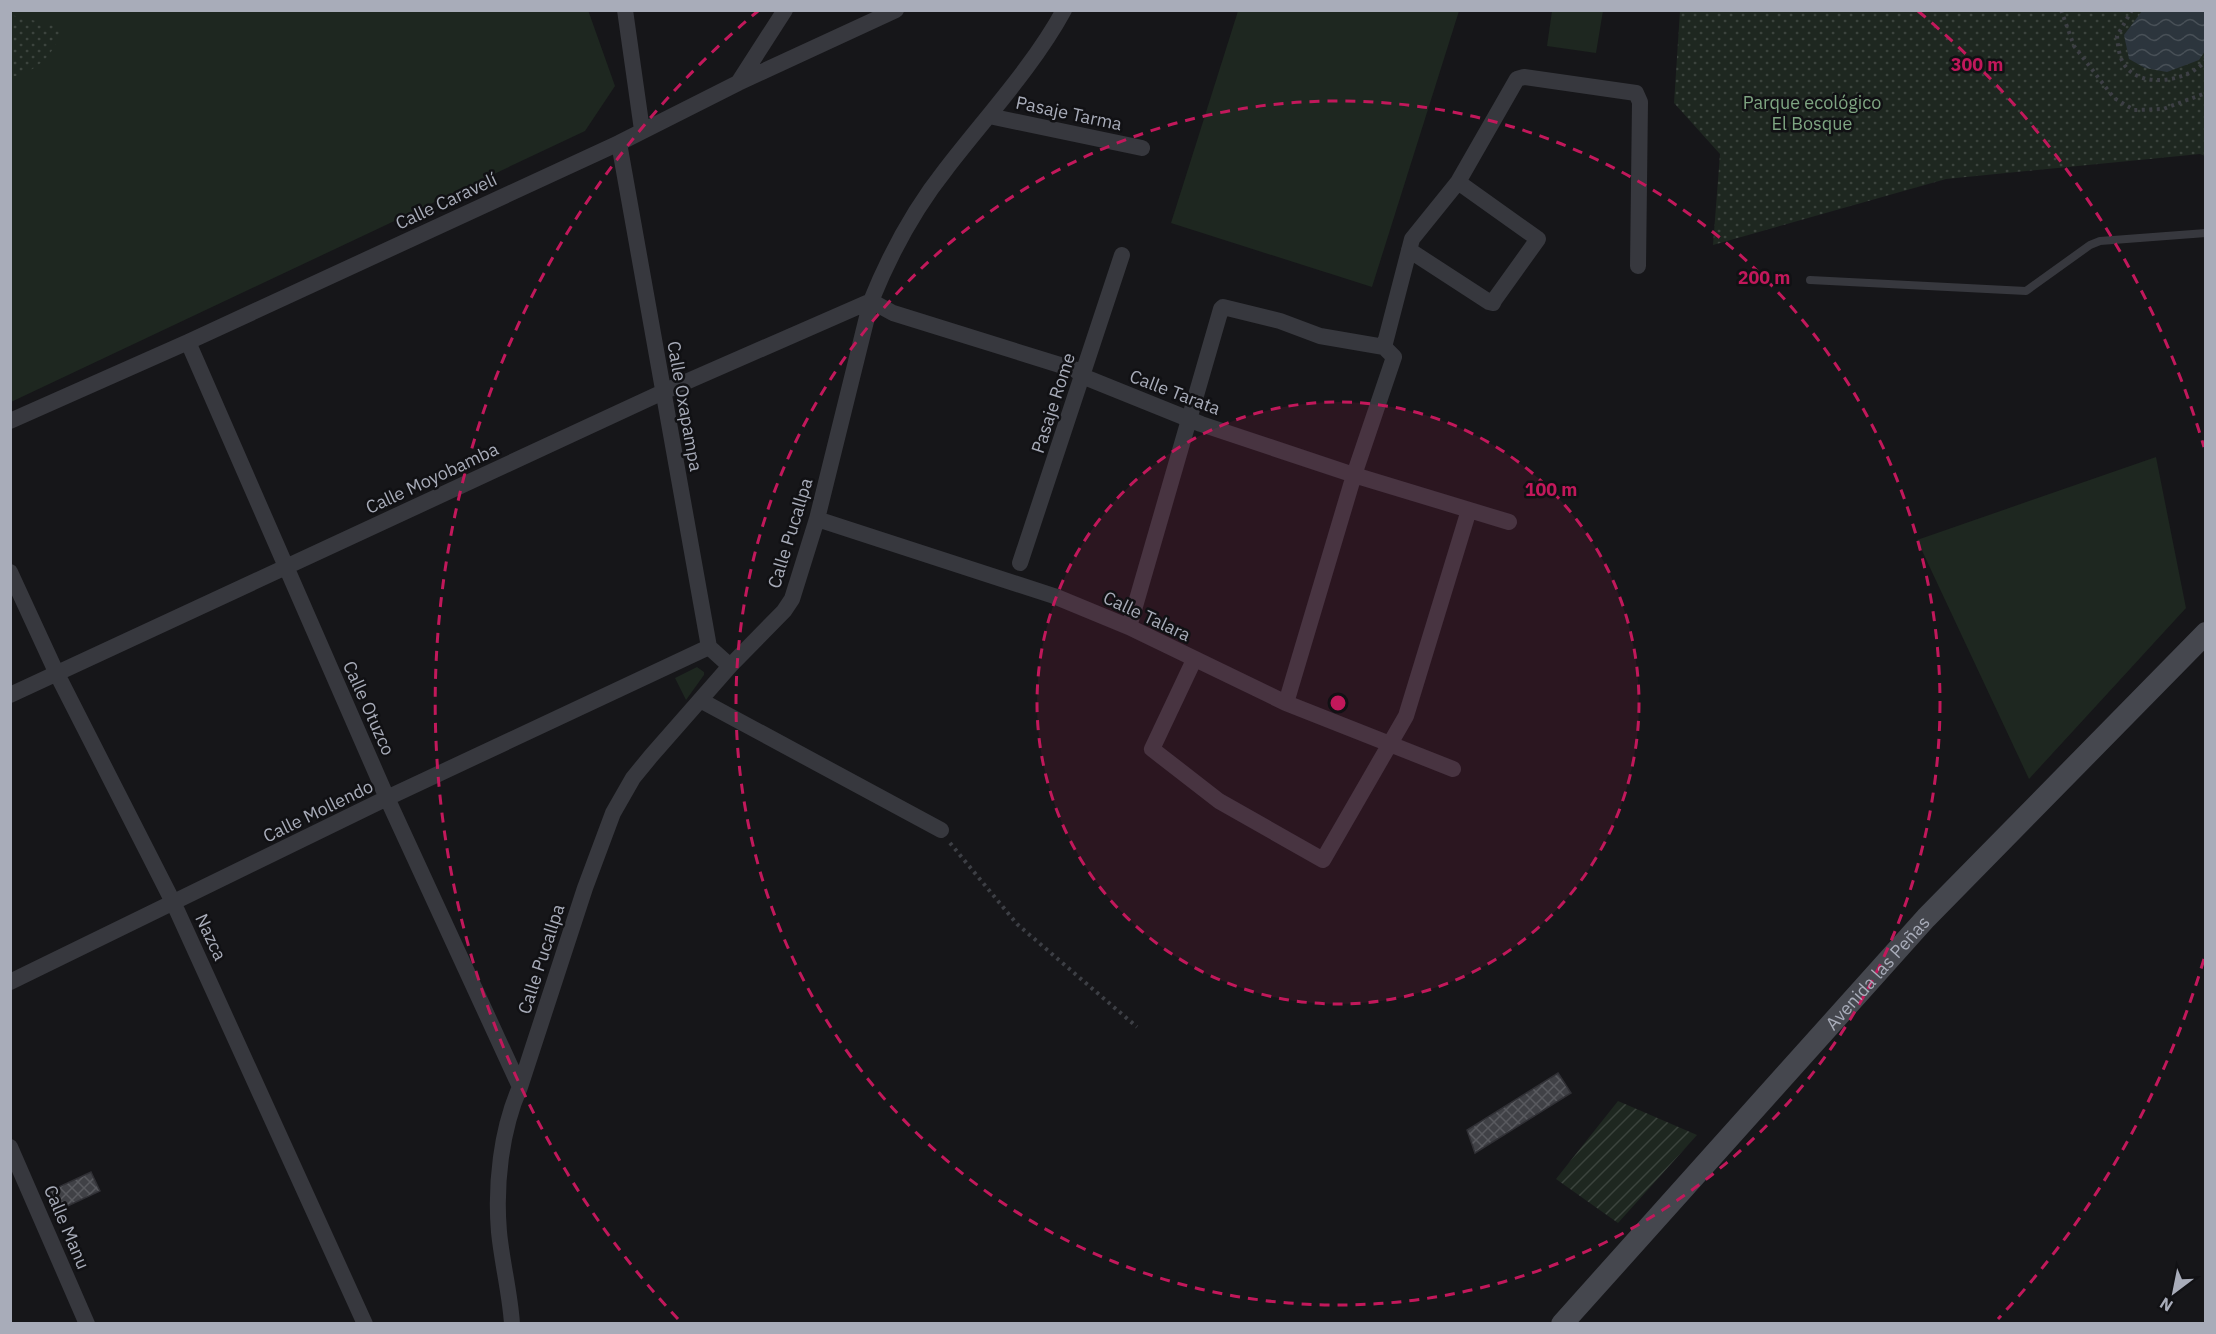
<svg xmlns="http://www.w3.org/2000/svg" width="2216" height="1334" viewBox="0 0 2216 1334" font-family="'IBM Plex Sans',sans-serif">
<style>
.grass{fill:#1e2720}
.park{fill:url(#park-dots)}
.garden{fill:url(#garden-furrows)}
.water{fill:url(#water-waves)}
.building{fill:url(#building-cross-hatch);stroke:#303035;stroke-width:1.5}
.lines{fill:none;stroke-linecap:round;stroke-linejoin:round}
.path{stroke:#3d3f45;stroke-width:4;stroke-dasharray:3 4.5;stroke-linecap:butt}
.lane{stroke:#37383e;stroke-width:8}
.street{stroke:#37383e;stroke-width:16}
.secondary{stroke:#45474e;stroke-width:22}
.ring{fill:none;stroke:#c2185b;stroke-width:3;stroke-dasharray:10 8}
.labels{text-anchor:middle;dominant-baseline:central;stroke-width:5;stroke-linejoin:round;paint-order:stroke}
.park-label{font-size:18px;fill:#7ea582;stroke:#111114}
.street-label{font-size:18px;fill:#a8acb9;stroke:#111114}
.centre{fill:#c2185b;stroke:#111114;stroke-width:3}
.ring-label{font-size:18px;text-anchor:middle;font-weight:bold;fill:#c2185b;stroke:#111114;stroke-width:5;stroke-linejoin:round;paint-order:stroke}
</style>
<defs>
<pattern id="park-dots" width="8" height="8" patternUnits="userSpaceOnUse" patternTransform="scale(1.5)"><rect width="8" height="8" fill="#1e2720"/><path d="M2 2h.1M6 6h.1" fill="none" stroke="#3c443e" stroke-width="1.8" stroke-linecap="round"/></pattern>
<pattern id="garden-furrows" width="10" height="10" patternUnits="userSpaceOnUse" patternTransform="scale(1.5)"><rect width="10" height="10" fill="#1e2720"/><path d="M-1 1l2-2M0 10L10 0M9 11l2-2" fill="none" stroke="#3c443e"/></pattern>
<pattern id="water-waves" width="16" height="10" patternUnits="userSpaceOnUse" patternTransform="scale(1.5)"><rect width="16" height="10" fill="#2c353d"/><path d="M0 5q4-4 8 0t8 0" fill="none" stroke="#485057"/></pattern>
<pattern id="building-cross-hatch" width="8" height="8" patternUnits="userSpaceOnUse" patternTransform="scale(1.5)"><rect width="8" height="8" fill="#404146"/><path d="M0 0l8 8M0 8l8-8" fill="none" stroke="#595a5f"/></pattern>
</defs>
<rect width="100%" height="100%" fill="#161619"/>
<!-- grass -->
<path class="grass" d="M11,11l577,-1 27,76 -30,45 -574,271z
M1238,11h221l-87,276 -201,-64z
M1552,11h51l-7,42 -49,-7z
M2156,457l30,151 -157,171 -112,-239z
M697,667l7,5v3l-18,25 -11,-22z"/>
<!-- park -->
<path class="park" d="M1680,11h525v145l-5,-2 -254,25 -233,66 7,-91 -46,-51z
M11,15l50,12c-4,27 -25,45 -50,50z"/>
<!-- garden -->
<path class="garden" d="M1618,1101l79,34 -79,88 -62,-44z"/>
<!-- water -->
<path class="water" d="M2142,11h63v40l-6,9 -32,12 -22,-4 -16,-9 -5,-24z"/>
<!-- building -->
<path class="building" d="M1558,1073l13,20 -96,60 -8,-23z
M91,1172l9,19 -41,19 -9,-19z"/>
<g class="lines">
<!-- path -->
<path class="path" d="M2061,10l13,36 40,52 20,12 29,-1 43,-16
M2132,10l-15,26c1,10 2,23 9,31 17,22 64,14 80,-7
M950,843l67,81 120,103"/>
<!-- lane -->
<path class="lane" d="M1810,280l216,11 64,-46 10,-4 106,-8"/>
<!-- street -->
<path class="street" d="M625,10l17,120
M738,83l47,-73
M989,116l153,32
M619,143l90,504 21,19
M1409,250l80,52 4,1 2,-4 43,-60 -80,-57
M871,301l22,12 183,57 6,6 119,48 153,51 155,47
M188,342l199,456 133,289
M1384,347l28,-108 46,-57 59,-103 7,-2 112,16 4,9 -2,164
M10,421l178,-79 431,-199 119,-60 158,-73
M817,519l237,77 75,31 157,76 167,66
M1020,563l102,-308
M10,572l47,102 117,230 191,420
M1129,627l92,-318 2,-2 57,14 40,15 64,11 10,10 -40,118 -68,228
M1194,660l-42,89 67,52 104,59 83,-144 63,-206
M10,695l653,-303 208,-91
M700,700l241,130
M10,982l377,-184 322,-151
M10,1147l77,177
M512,1324c-2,-31 -10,-61 -13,-92 -4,-47 2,-102 21,-145l65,-199 28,-75 20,-35 18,-22 79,-90 54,-55 8,-12 25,-80 54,-218c19,-47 44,-93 75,-132 39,-51 87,-102 118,-159"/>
<!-- secondary -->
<path class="secondary" id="s1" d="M1562,1324l364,-406 280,-285"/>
</g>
<!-- distance rings -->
<circle cx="1338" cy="703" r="301" fill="#c2185b" fill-opacity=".12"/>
<g class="ring">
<circle cx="1338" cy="703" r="301"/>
<circle cx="1338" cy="703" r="602"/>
<path d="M2204 959A903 903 0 0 1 1998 1319M678 1319A903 903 0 0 1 758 11M1918 11A903 903 0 0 1 2204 447"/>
</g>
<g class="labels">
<!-- park labels -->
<g class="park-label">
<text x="1812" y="102">Parque ecológico<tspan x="1812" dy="21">El Bosque</tspan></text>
</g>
<!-- street labels -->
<g class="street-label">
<text transform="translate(1069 113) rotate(12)">Pasaje Tarma</text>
<text transform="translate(446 201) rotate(-25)">Calle Caravelí</text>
<text transform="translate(1175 392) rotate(21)">Calle Tarata</text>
<text transform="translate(1053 403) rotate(-72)">Pasaje Rome</text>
<text transform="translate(685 406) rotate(80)">Calle Oxapampa</text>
<text transform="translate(432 478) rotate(-25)">Calle Moyobamba</text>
<text transform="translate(790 533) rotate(-73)">Calle Pucallpa</text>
<text transform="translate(1147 616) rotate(25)">Calle Talara</text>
<text transform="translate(369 708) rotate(66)">Calle Otuzco</text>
<text transform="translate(318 811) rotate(-26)">Calle Mollendo</text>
<text transform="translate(211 937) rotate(65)">Nazca</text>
<text transform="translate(541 959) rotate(-72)">Calle Pucallpa</text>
<text stroke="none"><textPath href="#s1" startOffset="472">Avenida las Peñas</textPath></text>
<text transform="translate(67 1227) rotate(67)">Calle Manu</text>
</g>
</g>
<circle cx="1338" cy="703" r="9" class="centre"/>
<g class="ring-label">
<text x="1977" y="71">300 m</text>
<text x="1764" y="284">200 m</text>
<text x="1551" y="496">100 m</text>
</g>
<!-- border -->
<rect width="2216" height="1334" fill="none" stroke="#a8acb9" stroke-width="24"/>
<!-- north arrow -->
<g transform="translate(2174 1292) rotate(212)" stroke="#111114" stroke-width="4.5" paint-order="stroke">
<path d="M0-4.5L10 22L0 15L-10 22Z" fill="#a8acb9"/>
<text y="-9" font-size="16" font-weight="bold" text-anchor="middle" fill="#a8acb9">N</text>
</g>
</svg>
